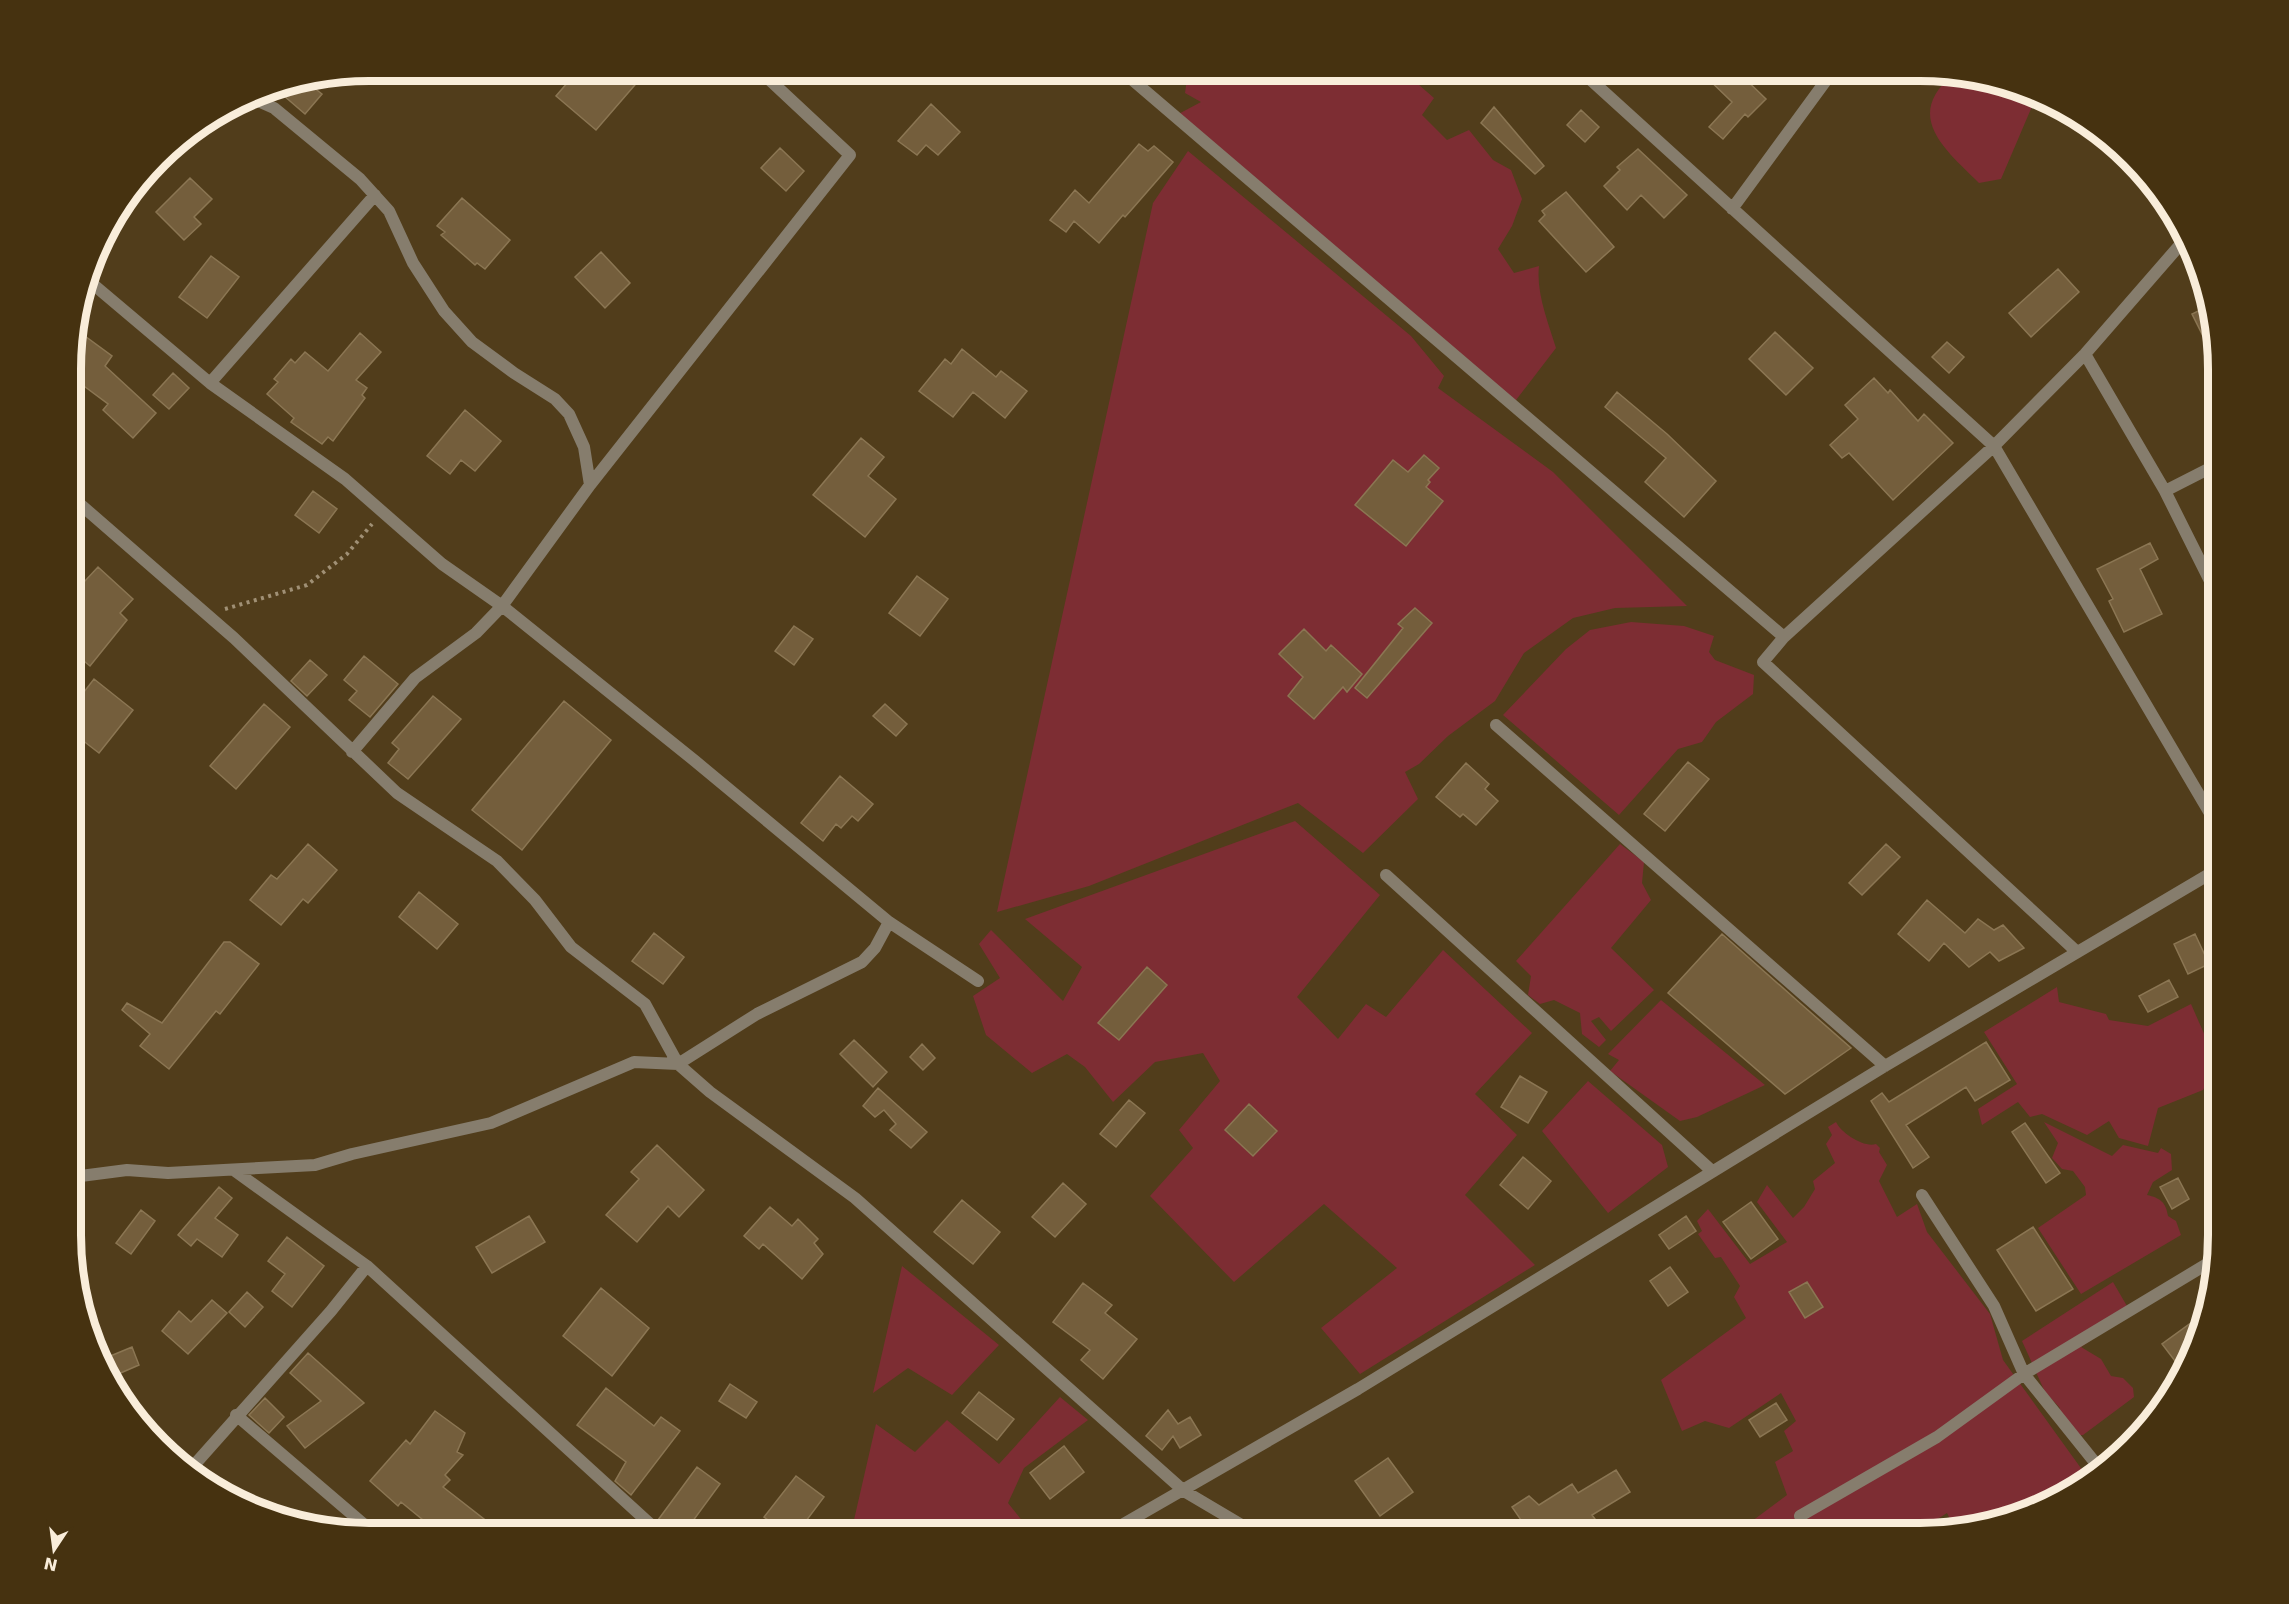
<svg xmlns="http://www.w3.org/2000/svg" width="2289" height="1604" viewBox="0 0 2289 1604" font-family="'DejaVu Sans',sans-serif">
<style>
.green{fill:#7d2d33}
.building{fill:#745e3c;stroke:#8b7653;stroke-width:1.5}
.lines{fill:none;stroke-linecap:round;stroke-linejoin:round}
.path{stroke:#a09075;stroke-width:4;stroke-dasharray:3 4.5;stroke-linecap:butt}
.street{stroke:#867d6d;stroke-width:12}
.rim{fill:none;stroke:#f9edda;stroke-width:8}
</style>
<rect width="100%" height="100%" fill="#513d1b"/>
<!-- green -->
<path class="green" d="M1188,71h215l31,27 -12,17 25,25 22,-10 24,30 18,10 11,29 -10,27 -14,23 16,24 25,-7c-3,27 9,56 17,82l-43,56 -342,-286 30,-16 -16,-9z
M1954,74l62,12 20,11 -35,82 -22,4c-33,-33 -77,-67 -25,-109z
M1188,151l223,185 33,40 -6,12 115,84 134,134 -72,2 -42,10 -49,35 -29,48 -47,35 -29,28 -14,8 13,27 -55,54 -65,-50 -209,83 -92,26 156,-709z
M1631,622l53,4 30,10 -5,16 6,8 39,15 -1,19 -37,28 -14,20 -24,7 -59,66 -116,-100 63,-66 24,-19z
M1295,821l85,74 -83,102 41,42 28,-35 20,13 57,-67 89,83 -57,61 42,41 -52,60 70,70 -175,109 -39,-46 76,-60 -73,-64 -90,78 -84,-86 43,-48 -14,-18 41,-49 -17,-28 -48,9 -42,40 -28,-35 -18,-13 -35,19 -46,-38 -13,-39 27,-18 -21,-34 12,-14 72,71 19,-34 -57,-48z
M1620,844l24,18 -2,21 9,17 -40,48 43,42 -43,41 -12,-14 -8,4 15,19 -7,7 -17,-13 -2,-21 -26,-13 -14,4 -12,-9 3,-19 -15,-15z
M2057,987l2,15 47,12 3,6 39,6 43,-22 26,59 -14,27 -45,18 -10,38 -29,-8 -10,-17 -22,14 -45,-21 -12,3 -12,-15 -36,23 -4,-16 39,-25 -33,-52z
M1661,1000l104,85 -68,32 -17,4 -70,-50 9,-11 -11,-6z
M1588,1081l74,64 6,22 -60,46 -66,-82z
M1836,1122c5,11 28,26 40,22l4,4 -1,4 8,13 -8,16 18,36 20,-13 10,28 63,82 13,46 85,118c-37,32 -86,45 -133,51l-8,-16 -32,20h-179l51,-38 -12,-33 18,-11 -9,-20 12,-10 -15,-28 -52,35 -24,-7 -23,10 -21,-51 85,-62 -12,-21 6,-11 -19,-29 -6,1 -17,-24 4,-3 -5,-10 11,-12 42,55 37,-22 -30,-40 10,-17 26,33 11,-11 11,-18 -2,-8 22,-18 -9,-19 6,-9 -4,-8z
M2044,1122l68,34 11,-11 35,8 3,-5 10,6 1,16 -19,12 -6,13c13,3 19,7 21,21l8,5 5,14 -100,59 -43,-66 48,-33 -1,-8 -12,-16 -11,-2 -10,-11 6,-15z
M902,1266l97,79 -47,50 -44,-27 -35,25z
M2113,1282l18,31 -50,34 20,12 10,17 12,2 10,10 1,9 -51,38h-8l-19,-23 4,-4 -15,-16 -23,-51z
M1060,1397l28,23 -64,48 -16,35 24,30h-181l25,-109 39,28 32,-32 52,44z"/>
<!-- building -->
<path class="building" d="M554,71h31l17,13 12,-13h33l-51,59 -40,-34 12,-14z
M1700,71h37l29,28 -18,18 -3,-3 -22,25 -14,-12 23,-25z
M308,83l14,11 -17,20 -29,-25z
M931,104l29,28 -22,23 -12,-10 -9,10 -19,-14z
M1494,107l50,59 -9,8 -54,-51z
M1581,110l18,17 -14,15 -18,-17z
M1139,144l9,7 6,-5 19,16 -40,46 -8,9 -2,-2 -24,28 -25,-22 -8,11 -16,-12 25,-30 14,13z
M780,148l24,23 -18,20 -25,-23z
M1638,149l49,46 -23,23 -23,-23 -14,15 -23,-24 16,-16 -3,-3z
M190,178l22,21 -18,18 7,7 -17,16 -28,-28z
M1566,192l48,55 -28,25 -47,-51 6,-6 -3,-4z
M462,198l48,42 -25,29 -8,-6 -2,2 -34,-30 4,-3 -8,-6z
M601,252l29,31 -25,25 -30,-31z
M211,256l28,21 -32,41 -28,-21z
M2058,269l21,23 -48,45 -22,-24z
M2210,305l8,45v9l-3,1 -23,-46z
M74,328l38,28 -7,10 51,47 -23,25 -30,-28 5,-6 -35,-26z
M1775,332l38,36 -27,27 -37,-36z
M360,333l21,19 -25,28 11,8 -5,7 3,3 -32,43 -5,-4 -6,7 -31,-22 3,-4 -27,-24 11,-12 -4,-3 17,-20 4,4 10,-11 23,19z
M1947,342l17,15 -15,16 -17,-16z
M962,349l34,28 5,-6 26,20 -22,27 -32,-26 -20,25 -34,-26 26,-32 6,5z
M173,373l16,15 -20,21 -16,-14z
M1874,378l14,15 2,-3 28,31 6,-7 29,29 -60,57 -44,-47 -7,5 -12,-13 28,-26 -13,-14z
M1617,392l50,42 49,47 -32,36 -39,-35 21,-24 -61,-51z
M465,410l36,31 -26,30 -14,-11 -11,14 -23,-18z
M861,438l23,19 -16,19 28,23 -31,38 -52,-42z
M1424,455l15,13 -11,12 2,2 -4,5 17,14 -37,45 -51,-41 38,-45 15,12z
M313,491l24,18 -18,24 -24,-18z
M2150,543l8,16 -18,10 22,45 -38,18 -15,-31 4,-2 -16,-30z
M98,567l35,32 -13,14 7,7 -37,46 -17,-14v-79l11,9z
M917,576l31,23 -28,37 -31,-23z
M1415,608l17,15 -65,75 -12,-10 48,-60 -5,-4z
M794,626l19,13 -19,26 -19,-14z
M1304,629l22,22 5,-6 31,29 -15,18 -4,-5 -29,32 -26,-23 15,-19 -24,-23z
M364,656l34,28 -28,33 -21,-17 8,-9 -13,-11z
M310,660l17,15 -20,21 -16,-15z
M94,679l39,31 -34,43 -26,-20v-27z
M433,696l28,23 -53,60 -20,-16 11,-14 -7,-6z
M564,701l47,39 -89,110 -50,-40z
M264,704l26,23 -54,62 -26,-23z
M885,704l22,20 -11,12 -23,-20z
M1688,762l21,17 -44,52 -21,-17z
M1466,763l23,21 -4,5 13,12 -22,24 -13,-11 -3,3 -24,-20z
M840,776l33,28 -15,17 -6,-5 -11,12 -5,-4 -13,17 -22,-18z
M308,844l29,26 -29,33 -5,-4 -22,26 -31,-25 21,-25 6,4z
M1886,844l14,13 -38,38 -13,-12z
M419,892l39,32 -21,25 -38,-32z
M1927,900l38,33 13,-14 16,11 9,-5 21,23 -25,13 -9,-9 -21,15 -25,-24 -15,18 -31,-27z
M654,933l30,24 -21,27 -31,-23z
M1722,934l79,70 50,44 -66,46 -117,-101z
M2195,934l14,30 -21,10 -14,-30z
M224,942h6l29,22 -39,50 -4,-3 -47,58 -29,-23 10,-12 -28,-24 5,-7 35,20z
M1147,967l20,18 -48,55 -21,-17z
M2169,980l9,17 -30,15 -9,-16z
M854,1040l33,32 -14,15 -33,-33z
M1986,1042l24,38 -35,21 -9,-14 -60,38 23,32 -16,11 -42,-67 11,-8 7,9z
M922,1044l13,14 -12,12 -13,-13z
M1520,1076l27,16 -19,31 -27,-16z
M878,1088l49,44 -16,16 -21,-18 6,-6 -12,-14 -9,7 -12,-11z
M1129,1100l16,13 -29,34 -16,-13z
M1249,1104l28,27 -24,25 -28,-26z
M2025,1123l35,50 -14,10 -34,-51z
M657,1145l47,45 -25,27 -11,-11 -31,36 -31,-27 33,-36 -8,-7z
M1523,1157l28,24 -23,28 -28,-24z
M2178,1178l11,21 -17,10 -12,-22z
M1063,1183l23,21 -31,33 -23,-20z
M219,1187l13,11 -17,20 23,17 -16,22 -25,-18 -6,7 -13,-11z
M962,1200l38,32 -27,32 -39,-32z
M1751,1202l27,37 -27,20 -28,-37z
M770,1207l22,19 6,-7 20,20 -4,4 9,11 -21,25 -39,-35 -4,5 -15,-13z
M141,1210l14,11 -24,33 -15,-11z
M529,1216l16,26 -53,31 -16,-26z
M1686,1216l10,15 -27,18 -10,-14z
M2033,1227l40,62 -37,22 -39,-61z
M287,1237l37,29 -32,41 -20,-16 13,-17 -17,-13z
M1670,1267l18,25 -20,14 -18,-25z
M1807,1282l16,25 -18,11 -16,-26z
M1083,1283l29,22 -7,8 32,26 -34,40 -22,-19 9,-10 -37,-28z
M601,1288l48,40 -37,48 -49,-40z
M247,1292l16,15 -18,20 -16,-15z
M212,1300l15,13 -39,41 -26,-23 17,-20 12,11z
M2206,1312l-3,19 -15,26 -10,8 -16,-21z
M132,1347l7,18 -23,10 -8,-18z
M308,1353l56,50 -59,45 -18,-22 34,-25 -31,-28z
M730,1384l27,18 -11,16 -27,-17z
M606,1388l48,38 7,-9 19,14 -49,64 -16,-14 11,-19 -49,-37z
M979,1392l35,27 -17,21 -35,-27z
M265,1398l19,19 -15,16 -20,-18z
M1776,1403l11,17 -27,17 -11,-17z
M1168,1410l10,14 12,-7 11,18 -21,13 -7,-12 -11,14 -16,-14z
M435,1411l30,22 -8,19 6,3 -18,20 5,5 -7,7 59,46h-63l-38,-31 -3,4 -28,-25 36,-41 4,4z
M1064,1446l20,26 -34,27 -20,-26z
M1388,1458l25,34 -33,24 -25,-35z
M697,1467l23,17 -36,49h-12l-14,-13z
M1616,1470l14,22 -38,23 3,4 -24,14h-41l-18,-26 17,-11 10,9 33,-21 6,9z
M796,1476l28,21 -27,36h-11l-22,-16z"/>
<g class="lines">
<!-- path -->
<path class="path" d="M225,609l82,-24 40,-31 25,-30"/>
<!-- street -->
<path class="street" d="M1122,71l662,566
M1581,71l413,375 224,381
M249,97l25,11 86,71 29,32 24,52 31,48 28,31 42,31 41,26 14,15 15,33 6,38
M1732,209l101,-138
M88,280l122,103 135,96 97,85 60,42 193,155 194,161 89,59
M2085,354l80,137 53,106
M210,383l165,-188
M2165,491l53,-27
M73,498l161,140 163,155 100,68 38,39 36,47 74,57 33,60 32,28 145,106 329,293 71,42
M1496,725l389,341
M352,752l63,-74 61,-45 26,-27 88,-121 260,-330 -90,-84
M1386,875l326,296
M2077,952l-314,-290 21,-25 210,-191 91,-92 101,-116
M2216,1008l2,4
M235,1171l132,95 293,267
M73,1177l54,-7 41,3 147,-8 37,-11 139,-31 143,-61 44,2 79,-50 105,-52 13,-14 14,-26
M1922,1195l72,111 30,68 77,96
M236,1415l138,118
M188,1472l143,-161 36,-45
M1800,1516l137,-79 87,-63 193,-116
M1108,1533l250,-144 527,-323 333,-197"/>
</g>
<!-- crop -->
<path d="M0 0H2289V1604H0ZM369 81H1920A288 288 0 0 1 2208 369V1235A288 288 0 0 1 1920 1523H369A288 288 0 0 1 81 1235V369A288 288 0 0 1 369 81Z" fill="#463210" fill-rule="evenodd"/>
<path class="rim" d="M369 81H1920A288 288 0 0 1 2208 369V1235A288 288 0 0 1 1920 1523H369A288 288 0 0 1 81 1235V369A288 288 0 0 1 369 81Z"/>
<!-- north arrow -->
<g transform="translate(54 1550) rotate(193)" stroke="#463210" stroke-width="4.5" paint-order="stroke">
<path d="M0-4.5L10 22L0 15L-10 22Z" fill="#f9edda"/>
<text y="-9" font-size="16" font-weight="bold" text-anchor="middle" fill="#f9edda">N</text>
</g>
</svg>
